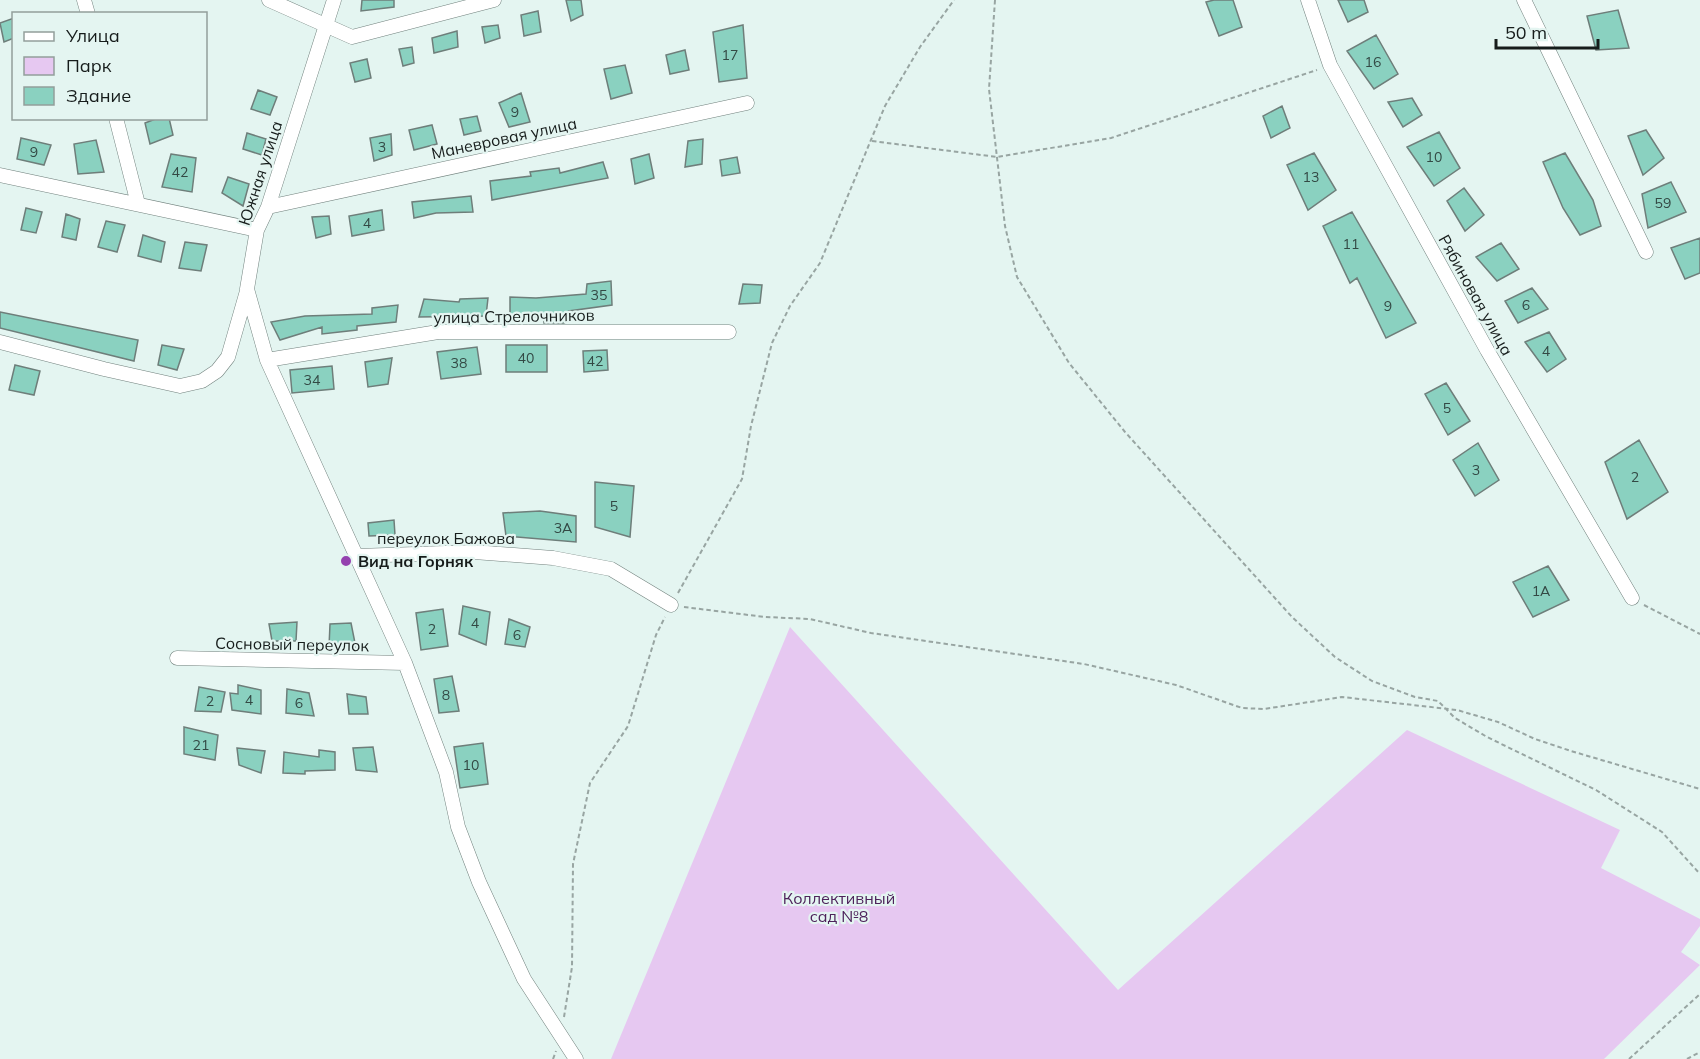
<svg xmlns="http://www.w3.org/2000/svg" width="1700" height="1059" viewBox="0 0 1700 1059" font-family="Mulish,sans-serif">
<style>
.green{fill:#e6c8f1}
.building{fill:#8ad1c0;stroke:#6e7e7a;stroke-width:1.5}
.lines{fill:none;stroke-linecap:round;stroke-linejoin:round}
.minor-casing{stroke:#72827e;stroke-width:15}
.path{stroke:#98a5a2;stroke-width:2;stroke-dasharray:4.5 3;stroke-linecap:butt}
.minor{stroke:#fff;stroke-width:14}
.poi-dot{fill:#9441af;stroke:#e4f5f1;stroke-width:2}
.labels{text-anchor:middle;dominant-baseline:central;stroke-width:4.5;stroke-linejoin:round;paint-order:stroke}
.number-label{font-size:14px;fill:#334944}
.street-label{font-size:16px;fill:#161c1b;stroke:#e4f5f1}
.poi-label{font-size:16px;font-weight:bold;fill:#161c1b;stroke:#e4f5f1;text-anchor:start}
.park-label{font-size:16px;fill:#4d225b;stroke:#e4f5f1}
</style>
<rect width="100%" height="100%" fill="#e4f5f1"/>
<!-- green -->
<path class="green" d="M790,627l328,363 289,-260 213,100 -19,38 99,51v7l-19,26 19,13 -96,94h-993z"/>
<!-- building -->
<path class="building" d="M362,0h32v7l-33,4z
M566,0h15l2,15 -12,6z
M1214,0h19l9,27 -23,9 -13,-34z
M1338,0h26l4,12 -20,10z
M1618,10l11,38 -33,2 -9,-34z
M538,11l3,21 -17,4 -3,-21z
M14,18v20l-10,4 -4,-19z
M498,25l2,13 -15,5 -3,-16z
M743,25l4,53 -28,4 -6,-50z
M457,31l1,16 -24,6 -2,-15z
M1376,35l22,39 -24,15 -27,-38z
M412,47l2,16 -11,3 -4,-17z
M685,50l4,20 -19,4 -4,-19z
M367,59l4,19 -16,4 -5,-19z
M625,65l7,28 -21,6 -7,-30z
M258,90l19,7 -7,18 -19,-6z
M521,93l9,29 -21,5 -10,-24z
M1412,98l10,17 -19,12 -15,-25z
M1282,106l8,22 -19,10 -8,-22z
M477,116l4,15 -17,4 -4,-16z
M158,118h11l4,17 -23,9 -5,-21z
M432,125l5,19 -23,6 -5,-20z
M1646,130l18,28 -21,17 -15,-39z
M1439,132l21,36 -26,18 -27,-39z
M247,133l19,6 -4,16 -19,-6z
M391,134l1,21 -18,6 -4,-23z
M21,138l30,7 -7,20 -27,-6z
M703,139l-1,25 -17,3 3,-26z
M96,140l8,32 -26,2 -4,-30z
M1314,153l22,37 -28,20 -21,-45z
M1565,153l28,47 8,26 -21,9 -17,-27 -20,-46z
M171,154l25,4 -4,34 -30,-5z
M649,154l5,24 -19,6 -4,-25z
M737,157l3,16 -18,3 -2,-16z
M603,162l5,16 -116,22 -2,-19 41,-5 -1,-4 29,-4 1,5z
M228,177l21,7 -6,22 -21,-13z
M1671,182l15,30 -38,16 -6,-34z
M1464,188l20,27 -19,16 -18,-30z
M471,196l2,16 -37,1 -22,5 -2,-16z
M26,208l16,4 -6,21 -15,-3z
M382,210l2,20 -32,6 -3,-20z
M1352,212l64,111 -30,15 -29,-60 -7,5 -27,-57z
M66,214l14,5 -4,21 -14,-3z
M329,216l2,18 -15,4 -4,-21z
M106,221l19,4 -8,27 -19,-5z
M143,235l22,7 -4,20 -23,-6z
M1700,238v35l-15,6 -14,-31z
M185,242l22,3 -6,26 -22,-3z
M1501,243l18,26 -22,12 -21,-24z
M611,281l1,24 -43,6 1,9 -6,3h-20v-6l-34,-2v-18l26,1 50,-4 1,-10z
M743,284l19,1 -2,18 -21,1z
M1532,288l16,21 -30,14 -13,-22z
M488,298l-2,18 -67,1 5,-18 35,3 1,-3z
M398,305l-2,17 -39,4v4l-35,4v-7l-42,13 -9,-18 34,-6 67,-2v-6z
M0,312l138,28 -4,21 -134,-33z
M1549,332l17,27 -19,13 -22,-30z
M162,345l22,4 -7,21 -19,-5z
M506,345h41v27h-41z
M477,347l4,27 -40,5 -4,-27z
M607,350l1,20 -24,2 -1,-21z
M392,358l-4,26 -20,3 -3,-25z
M15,365l25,6 -6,24 -25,-5z
M332,366l2,23 -42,4 -2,-23z
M1446,383l24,38 -22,14 -23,-41z
M1639,440l29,52 -41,27 -22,-57z
M1478,443l21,37 -24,16 -22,-36z
M595,482l39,4 -4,51 -35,-10z
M540,511l36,5v26l-70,-6 -3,-23z
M394,520l1,15 -26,1 -1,-13z
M1548,566l21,34 -36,17 -20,-35z
M463,606l27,6 -4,33 -27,-11z
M443,609l5,37 -27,4 -5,-37z
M509,619l21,8 -5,20 -20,-3z
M297,622l-1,19h-24l-3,-17z
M351,623l5,25 -27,-1 1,-23z
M452,676l7,35 -20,2 -5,-34z
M238,685l23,5v24l-29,-4 -2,-17 8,1z
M199,687l26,5 -4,20 -26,-1z
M287,689l22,4 5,23 -28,-3z
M347,694l19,3 2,17h-19z
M184,727l34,8 -3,25 -31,-6z
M483,743l5,41 -28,4 -6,-41z
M373,747l4,25 -21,-2 -3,-22z
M237,748l28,3 -4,22 -22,-8z
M319,750l16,2v18l-30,1v3l-22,-1 1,-21 35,5z"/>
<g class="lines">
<defs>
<path id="minor" d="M84,0l4,14
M269,0l83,37 142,-37
M334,0l-66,207 -11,23 -10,59 20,71 138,303 41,109 12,55 21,55 45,97 52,80
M1308,0l22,65 157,285 145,248
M1524,0l122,252
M116,118l22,86
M0,175l257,55
M268,207l479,-104
M0,342l104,27 76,17 22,-5 15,-10 11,-14 19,-66
M267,360l171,-28h291
M357,556l117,-4 79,6 58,11 60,36
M177,658l228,5"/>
</defs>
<!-- minor casing -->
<use href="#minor" class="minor-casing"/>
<!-- path -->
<path class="path" d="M995,0l-6,89 16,137 12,51 52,86 56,69 167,185 43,40 37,24 43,16 23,4 17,17 32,19 109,53 66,42 38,42
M872,141l125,16 114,-19 206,-68
M678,593l64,-114 9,-53 21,-83 18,-37 30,-43 65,-157 35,-59 34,-47
M1644,605l56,29
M684,607l81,10 45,2 61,14 213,31 92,21 66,23 22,1 78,-12 115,13 41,12 37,17 36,12 129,38
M564,1017l8,-50 1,-103 17,-81 38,-57 28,-91 9,-18
M553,1059l3,-8
M1629,1059l71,-65
M1687,1059l13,-7"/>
<!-- minor -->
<use href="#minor" class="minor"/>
</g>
<!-- markers -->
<circle class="poi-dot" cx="346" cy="561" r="6"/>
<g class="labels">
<!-- number labels -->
<g class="number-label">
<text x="730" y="55">17</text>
<text x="1373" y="62">16</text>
<text x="515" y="112">9</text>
<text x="382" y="147">3</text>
<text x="34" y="152">9</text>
<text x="1434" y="157">10</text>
<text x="180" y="172">42</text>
<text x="1311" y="177">13</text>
<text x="1663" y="203">59</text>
<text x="367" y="223">4</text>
<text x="1351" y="244">11</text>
<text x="599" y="295">35</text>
<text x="1526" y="305">6</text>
<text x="1388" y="306">9</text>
<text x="1546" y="351">4</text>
<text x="526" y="358">40</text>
<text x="595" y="361">42</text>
<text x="459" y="363">38</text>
<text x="312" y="380">34</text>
<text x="1447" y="408">5</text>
<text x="1476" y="470">3</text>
<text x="1635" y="477">2</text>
<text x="614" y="506">5</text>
<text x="563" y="528">3А</text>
<text x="1541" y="591">1А</text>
<text x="475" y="623">4</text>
<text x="432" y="629">2</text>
<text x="517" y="635">6</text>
<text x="446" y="695">8</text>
<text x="249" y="700">4</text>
<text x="210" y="701">2</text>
<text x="299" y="703">6</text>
<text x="201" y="745">21</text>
<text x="471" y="765">10</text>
</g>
<!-- street labels -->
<g class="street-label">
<text transform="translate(504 138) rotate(-12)">Маневровая улица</text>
<text transform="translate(260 173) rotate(-72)">Южная улица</text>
<text transform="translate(1476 295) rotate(61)">Рябиновая улица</text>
<text transform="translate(514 316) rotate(-1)">улица Стрелочников</text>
<text x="446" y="538">переулок Бажова</text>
<text transform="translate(292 644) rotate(1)">Сосновый переулок</text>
</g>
<!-- poi labels -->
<g class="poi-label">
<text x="358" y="561">Вид на Горняк</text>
</g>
<!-- park labels -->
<g class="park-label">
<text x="839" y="898">Коллективный<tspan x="839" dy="18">сад №8</tspan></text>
</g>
</g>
<!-- legend -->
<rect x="12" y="12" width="195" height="108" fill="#e4f5f1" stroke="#929e9b" stroke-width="1.5"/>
<rect x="24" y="32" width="30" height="9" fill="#ffffff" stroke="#929e9b" stroke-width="1.5"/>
<text x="66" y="42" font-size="18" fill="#161c1b">Улица</text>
<rect x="24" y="57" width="30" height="18" fill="#e6c8f1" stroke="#929e9b" stroke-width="1.5"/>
<text x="66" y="72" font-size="18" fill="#161c1b">Парк</text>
<rect x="24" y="87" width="30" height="18" fill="#8ad1c0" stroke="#929e9b" stroke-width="1.5"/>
<text x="66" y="102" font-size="18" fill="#161c1b">Здание</text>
<!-- scale -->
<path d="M1496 39v9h102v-9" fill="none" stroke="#161c1b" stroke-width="3"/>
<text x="1505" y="39" font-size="18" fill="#161c1b" stroke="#e4f5f1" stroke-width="4.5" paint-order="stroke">50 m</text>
</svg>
